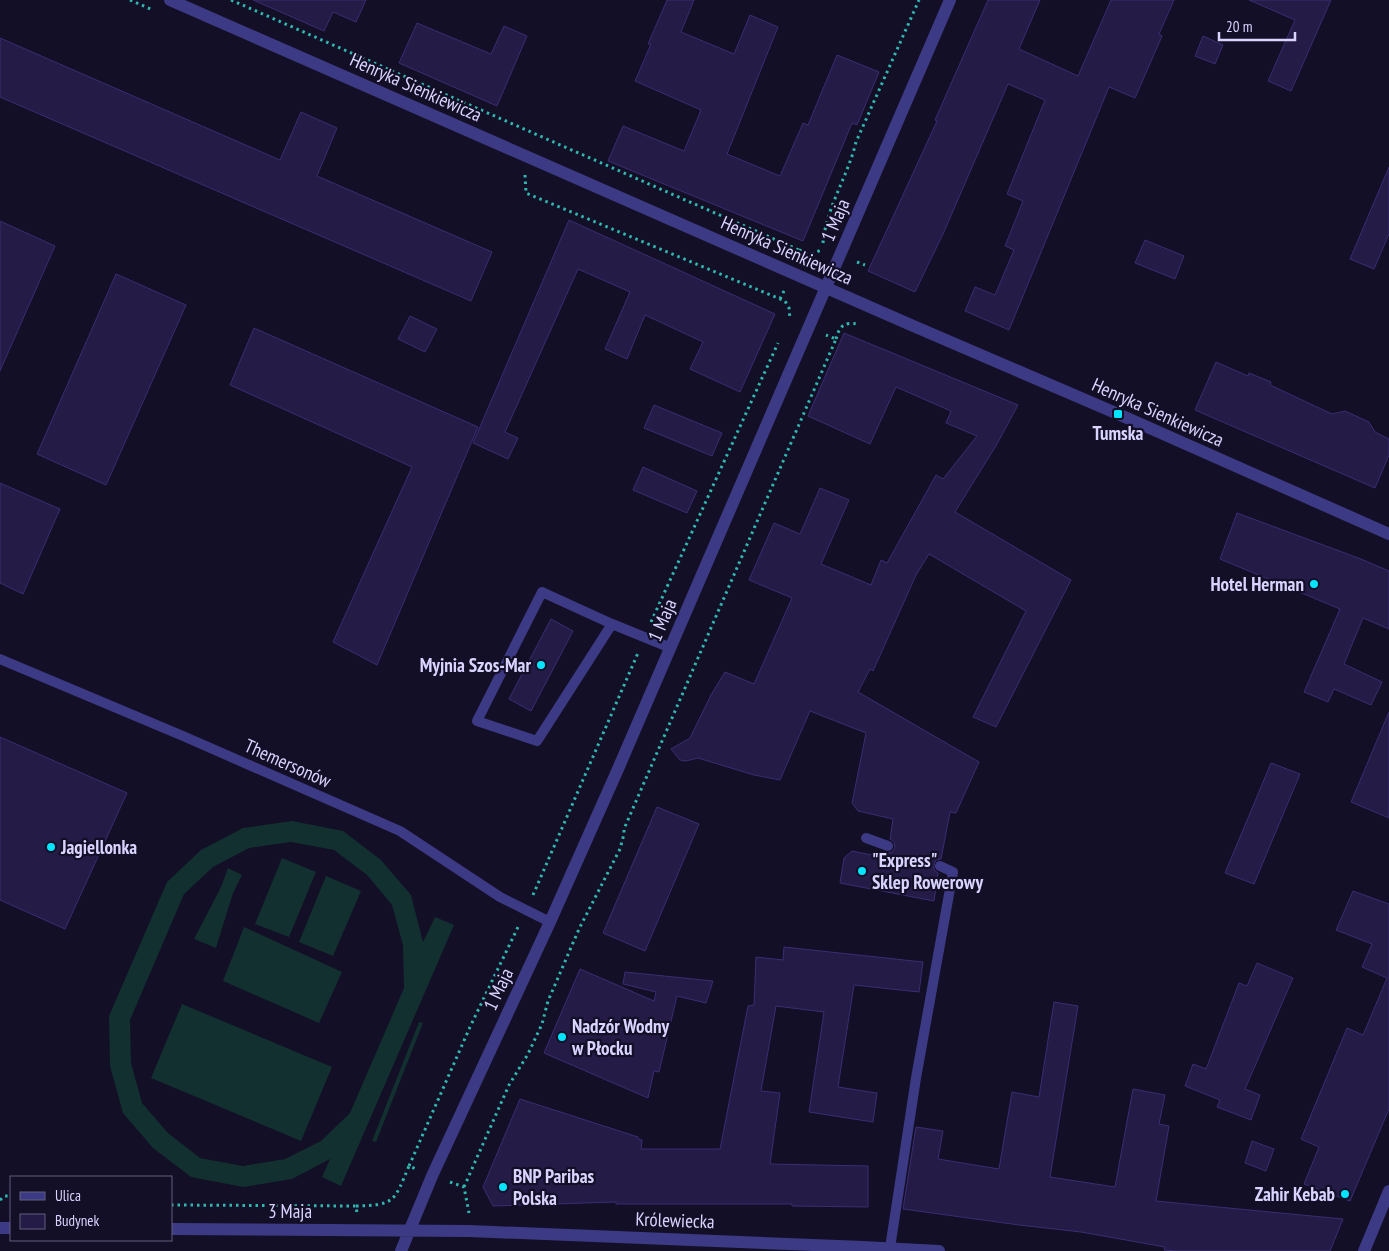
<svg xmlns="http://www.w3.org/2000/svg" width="1389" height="1251" viewBox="0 0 1389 1251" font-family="'PT Sans Narrow',sans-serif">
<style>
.grass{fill:#12302f;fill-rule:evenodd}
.building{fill:#241b47;stroke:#3b2d73}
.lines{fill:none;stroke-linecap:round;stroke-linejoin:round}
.path{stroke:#2fb8b0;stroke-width:3;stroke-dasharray:2.5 4;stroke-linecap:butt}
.service{stroke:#3d3a85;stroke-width:10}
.pedestrian{stroke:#3d3a85;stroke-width:12}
.minor{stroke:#3d3a85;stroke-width:12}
.tertiary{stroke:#3d3a85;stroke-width:12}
.poi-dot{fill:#00e5ff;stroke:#130f26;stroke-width:2}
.labels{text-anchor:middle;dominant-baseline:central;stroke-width:4.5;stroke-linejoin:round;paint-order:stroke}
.street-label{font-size:19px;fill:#d9d4ff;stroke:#130f26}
.poi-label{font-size:19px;font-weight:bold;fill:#d9d4ff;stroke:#130f26;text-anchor:start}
</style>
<rect width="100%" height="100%" fill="#130f26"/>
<!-- grass -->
<path class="grass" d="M292,821l51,10 38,29 30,35 12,47 12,-25 19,8 -113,261 -19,-9 8,-18 -38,20 -49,8 -52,-10 -38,-29 -30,-35 -13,-47 -1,-50 58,-134 34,-32 42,-22zM291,842l43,8 33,25 25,30 11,40 1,43 -54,125 -29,28 -36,18 -42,7 -43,-8 -32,-25 -26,-30 -11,-40 -1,-43 54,-126 29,-27 36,-19z
M282,858l34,14 -27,65 -34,-13z
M228,868l14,7 -9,18 -17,55 -22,-9 27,-52z
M326,876l35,15 -28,65 -34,-14z
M244,927l98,45 -23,51 -96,-42z
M182,1004l150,63 -31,74 -150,-63z
M419,1022l4,1 -47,119 -4,-1z"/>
<!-- building -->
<path class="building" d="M253,0h113l-10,22 -23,-10 -9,19z
M667,0h27l-13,32 53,22 16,-39 28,12 -51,127 53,22 23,-53 5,2 29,-70 42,17 -22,53 -5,-2 -49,118 -195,-80 15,-35 61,25 17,-41 -66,-29 16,-37h-3z
M988,0h52l-21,49 59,27 33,-76h63l-15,34 3,2 -27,62 -26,-11 -100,243 -44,-19 10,-24 20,8 19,-45 -9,-4 18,-45 -16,-7 38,-94 -37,-16 -65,150 -28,58 -47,-21 69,-150 -2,-1z
M1249,0h82l-40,91 -23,-10 27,-61z
M417,23l74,31 13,-28 23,10 -30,70 -98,-43z
M1203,36l20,9 -8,19 -20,-8z
M0,38l280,122 21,-48 36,16 -20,48 175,76 -21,49 -471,-204z
M1389,167v67l-15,35 -24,-10z
M569,220l206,94 -35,78 -50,-23 13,-27 -58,-27 -18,44 -22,-10 25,-57 -52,-23 -73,163 13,6 -10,21 -35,-16z
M0,221l55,25 -55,125z
M1145,240l39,16 -9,23 -40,-16z
M116,274l70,31 -80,180 -69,-31z
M410,316l27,13 -12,23 -27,-13z
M254,328l224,99 -101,238 -44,-23 79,-175 -182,-82z
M844,333l174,72 -21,39 -42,68 116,68 -75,147 -23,-10 53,-106 -97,-57 -13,21 -43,96 -3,-2 -12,23 121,70 -23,51 -6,-1 -9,47 -5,1 -2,4v6l4,3 -4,28 -94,-18 4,-25 8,-7 34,7 1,-5 5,-1 3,-4 -1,-6 -4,-3 3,-20 -35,-8 -6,-8 14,-70 -56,-22 -30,69 -26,-5 -56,-17 -12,3 -6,-1 -9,-11 19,-11 21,-43 14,-23 29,12 38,-86 -43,-18 25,-57 26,11 20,-46 29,12 -28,64 50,21 10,-25 6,3 49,-88 7,4 34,-43 -31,-13 5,-12 -55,-24 -26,57 -62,-28z
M1216,362l32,14 1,-3 22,9 -1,3 62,29 13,-3 24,11 6,10 14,7v16l-14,33 -180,-78z
M654,405l68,28 -10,23 -68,-28z
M643,467l54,24 -10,22 -54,-23z
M0,483l60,26 -37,85 -23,-11z
M1237,513l124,46 28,12v58l-26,-11 -19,46 38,18 -11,23 -37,-16 -6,13 -24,-10 36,-83 -120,-50z
M551,619l22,12 -42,80 -22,-12z
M1389,712v106l-38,-16z
M0,737l127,56 -62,136 -65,-29z
M1271,763l29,11 -46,110 -29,-11z
M657,807l42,17 -54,127 -42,-18z
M1353,891l36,13v205l-39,92 -46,-17 15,-37 -18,-8 46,-111 16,7 24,-57 -25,-11 10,-23 -36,-14z
M784,947l139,15 -4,30 -65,-7 -16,102 39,6 -4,29 -64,-10 15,-100 -48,-6 -15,85 19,2 -10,71 98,2v41l-76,-1v-2h-176v-2l-123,4 -10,-19 37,-88 118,38v2l4,1 -1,9h79l28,-143 6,-1 2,-48 27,3z
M1257,963l36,15 -48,111 15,6 -9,25 -34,-13 3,-7 -35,-14 8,-22 13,5 33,-86 8,3z
M580,969l74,32 2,-9 -33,-8 2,-12 88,9 -7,22 -29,-7 -18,76 -5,-1 -6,27 -104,-45z
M1054,1002l24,4 -28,171 65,10 18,-98 32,6 -6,29 10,2 -13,75 187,18 -13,32h-153l-13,-1 1,-3 -84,-15 -62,-7 -116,-16 13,-82 27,4 -5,28 61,10 13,-77 27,5z
M1252,1141l22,8 -8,22 -21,-8z"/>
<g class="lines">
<!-- path -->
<path class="path" d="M130,0l23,10
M231,0l568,250
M525,175l1,18 259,108 4,7 1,11
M823,243c3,-35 25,-67 33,-101l63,-142
M799,250l13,4 9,-4
M857,262l8,3
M780,299l5,-10
M836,339c4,-14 8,-17 22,-15
M651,622l127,-279
M533,895l105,-242
M409,1166l61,-139 49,-102
M450,1182l14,5 5,26
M464,1187l45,-102 19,-31 14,-30 6,-23 31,-72 41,-80 4,-15v-5l212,-490 -10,-4
M0,1200l5,-4h6
M171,1205l185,1 1,7
M356,1206c40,-1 38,-5 53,-40l7,3"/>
<!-- service -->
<path class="service" d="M612,624l-75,117 -60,-20 65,-129 70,32 59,24
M0,659l183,77 217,95 100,66 50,25
M866,838l22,8
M890,1248l26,-170 37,-206 -13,-6"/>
<!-- pedestrian -->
<path class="pedestrian" d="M1364,1251l25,-60"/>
<!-- minor -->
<path class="minor" d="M0,1228h11
M171,1229l298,2 394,16 76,4
M401,1251l31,-75 118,-254 68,-153 332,-769"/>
<!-- tertiary -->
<path class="tertiary" d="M170,0l741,325 207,89 271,120"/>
</g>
<!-- markers -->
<g class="poi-dot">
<rect x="1113" y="409" width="10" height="10" rx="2.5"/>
<circle cx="1314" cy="584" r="5"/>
<circle cx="541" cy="665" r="5"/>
<circle cx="51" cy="847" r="5"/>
<circle cx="862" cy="871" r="5"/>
<circle cx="562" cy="1037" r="5"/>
<circle cx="503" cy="1187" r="5"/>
<circle cx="1345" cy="1194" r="5"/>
</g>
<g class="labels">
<!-- street labels -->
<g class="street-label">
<text transform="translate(416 87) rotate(24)">Henryka Sienkiewicza</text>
<text transform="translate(835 220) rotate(-67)">1 Maja</text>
<text transform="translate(787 250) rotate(24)">Henryka Sienkiewicza</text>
<text transform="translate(1158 412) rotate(24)">Henryka Sienkiewicza</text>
<text transform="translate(662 620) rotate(-67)">1 Maja</text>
<text transform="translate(288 763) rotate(24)">Themersonów</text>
<text transform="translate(498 989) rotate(-65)">1 Maja</text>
<text x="290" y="1211">3 Maja</text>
<text transform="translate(675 1220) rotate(2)">Królewiecka</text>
</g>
<!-- poi labels -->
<g class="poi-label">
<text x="1118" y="433" text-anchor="middle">Tumska</text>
<text x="1304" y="584" text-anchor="end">Hotel Herman</text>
<text x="531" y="665" text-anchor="end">Myjnia Szos-Mar</text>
<text x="61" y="847">Jagiellonka</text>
<text x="872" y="860">"Express"<tspan x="872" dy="22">Sklep Rowerowy</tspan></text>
<text x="572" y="1026">Nadzór Wodny<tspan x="572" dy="22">w Płocku</tspan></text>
<text x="513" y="1176">BNP Paribas<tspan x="513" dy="22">Polska</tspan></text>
<text x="1335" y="1194" text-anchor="end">Zahir Kebab</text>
</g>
</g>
<!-- legend -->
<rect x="10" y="1176" width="162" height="65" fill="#130f26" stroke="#625e7d"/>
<rect x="20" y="1192" width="25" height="8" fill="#3d3a85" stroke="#625e7d"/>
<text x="55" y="1201" font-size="15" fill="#d9d4ff">Ulica</text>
<rect x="20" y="1214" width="25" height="15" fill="#241b47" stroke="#625e7d"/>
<text x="55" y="1226" font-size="15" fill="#d9d4ff">Budynek</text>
<!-- scale -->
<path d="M1219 32v8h76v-8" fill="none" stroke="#d9d4ff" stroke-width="2.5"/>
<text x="1226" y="32" font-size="15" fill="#d9d4ff" stroke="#130f26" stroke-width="4" paint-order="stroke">20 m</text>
</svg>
